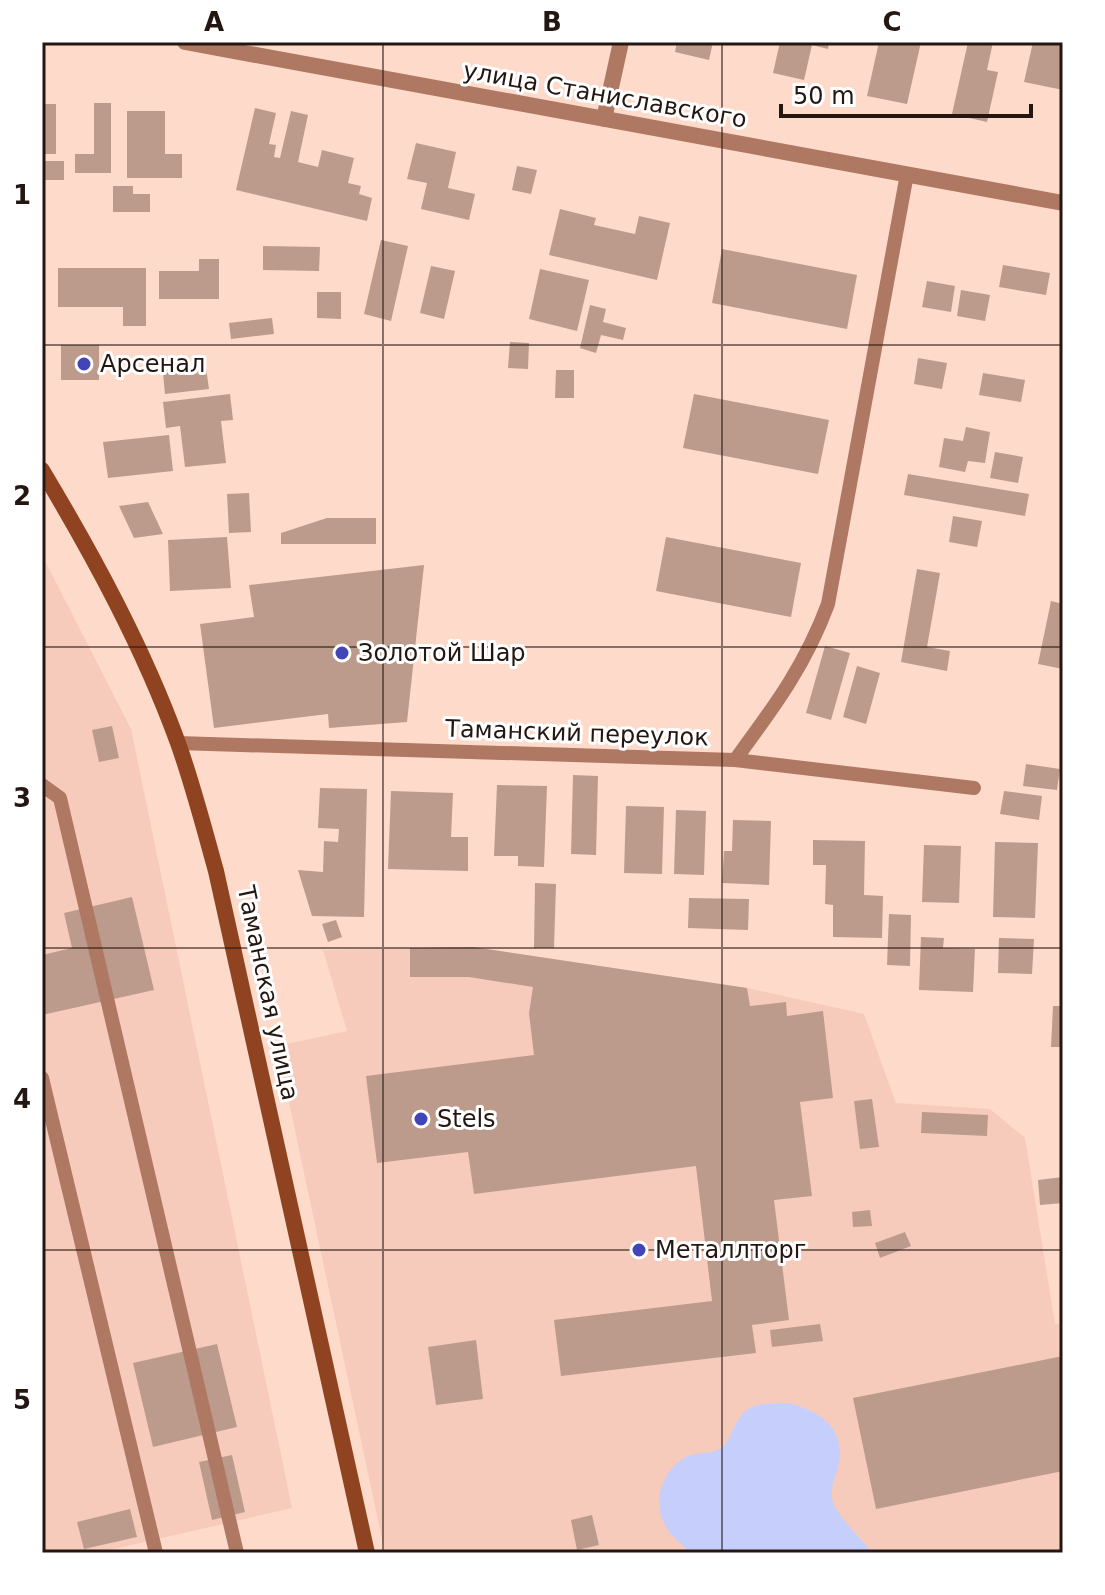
<svg xmlns="http://www.w3.org/2000/svg" width="1105" height="1595" viewBox="0 0 1105 1595" font-family="'DejaVu Sans',sans-serif">
<style>
.built{fill:#f7cbbb}
.green{fill:#c6cffc}
.building{fill:#bc9b8d}
.lines{fill:none;stroke-linecap:round;stroke-linejoin:round}
.lane{stroke:#af7862;stroke-width:14}
.street{stroke:#af7862;stroke-width:16}
.secondary{stroke:#904320;stroke-width:16}
.grid{fill:none;stroke:#241712;stroke-width:2;stroke-opacity:0.55}
.poi-dot{fill:#4244b9;stroke:#fff;stroke-width:3}
.labels{text-anchor:middle;dominant-baseline:central;stroke-width:6;stroke-linejoin:round;paint-order:stroke}
.street-label{font-size:24px;fill:#241712;stroke:#fff}
.poi-label{font-size:24px;fill:#241712;stroke:#fff;text-anchor:start}
.neatline{fill:none;stroke:#241712;stroke-width:3}
.grid-label{font-size:26px;text-anchor:middle;font-weight:bold;fill:#241712}
</style>
<rect width="100%" height="100%" fill="#fedacb"/>
<!-- built -->
<path class="built" d="M42,555l89,174 161,779 -195,45h-55z
M473,947l274,41 117,26 32,89 94,6 35,29 30,186h8v229h-678l-108,-507 70,-15 -24,-81z"/>
<!-- green -->
<path class="green" d="M789,1403c33,9 58,26 49,65 -3,10 -8,20 -6,31 3,15 31,42 41,54h-183c-8,-9 -20,-17 -25,-28 -14,-25 -2,-57 23,-69 10,-4 22,-2 30,-6 7,-4 9,-8 12,-14 15,-34 23,-32 59,-33z"/>
<!-- building -->
<path class="building" d="M677,42h36l-4,18 -34,-8z
M780,42h49l-1,7 -16,-4 -8,35 -31,-7z
M879,42h42l-14,62 -40,-8z
M968,42h25l-6,28 11,2 -11,50 -35,-8z
M1033,42h30v48l-39,-8z
M94,103h17v70h-36v-19h19z
M42,104h14v50h-14z
M255,108l21,5 -7,31 7,1 -2,12 6,1 11,-47 17,4 -10,47 20,5 4,-17 32,8 -6,25 13,3 -2,8 13,4 -5,23 -131,-31z
M127,111h38v43h17v24h-55z
M416,143l40,9 -8,36 27,6 -6,26 -48,-11 6,-26 -20,-4z
M44,161h20v19h-20z
M517,166l20,4 -6,24 -19,-4z
M113,186h20v8h17v18h-37z
M560,209l36,9 -2,7 41,9 4,-18 31,7 -13,57 -108,-25z
M381,240l27,6 -17,75 -27,-7z
M263,246l57,1 -1,24 -56,-1z
M722,249l135,26 -10,54 -135,-26z
M199,259h20v40h-60v-28h40z
M1003,265l47,8 -4,22 -47,-8z
M431,266l24,5 -11,48 -24,-6z
M58,268h88v58h-23v-19h-65z
M540,269l49,11 -12,51 -48,-12z
M927,281l28,5 -4,26 -29,-5z
M961,290l29,5 -5,26 -28,-5z
M317,292h24v27l-24,-1z
M590,305l16,4 -3,13 23,6 -3,12 -22,-5 -5,18 -16,-5z
M272,318l2,16 -43,5 -2,-16z
M510,342l19,1 -1,26 -20,-1z
M61,345h38v35h-38z
M918,358l29,5 -5,26 -28,-5z
M206,368l3,21 -44,5 -2,-21z
M556,370h18v28h-19z
M983,373l42,7 -4,22 -42,-7z
M230,394l3,26 -12,1 5,42 -41,4 -5,-41 -14,2 -3,-26z
M694,394l135,26 -11,54 -135,-26z
M966,427l24,5 -5,31 -17,-2 -3,11 -26,-5 5,-29 19,3z
M169,435l4,36 -65,7 -5,-36z
M995,452l28,5 -5,26 -28,-5z
M908,474l121,20 -4,22 -121,-21z
M249,493l2,39 -22,1 -2,-39z
M148,502l15,32 -29,4 -15,-32z
M953,516l29,5 -5,26 -28,-5z
M327,518h49v26h-95v-11z
M227,537l4,51 -61,3 -2,-51z
M666,537l135,26 -10,54 -135,-26z
M424,565l-17,157 -78,6 -1,-14 -114,14 -14,-104 54,-7 -5,-32z
M917,569l23,4 -13,74 23,4 -3,20 -46,-9z
M1051,601l12,3v65l-25,-5z
M825,646l25,7 -19,67 -25,-7z
M857,666l23,7 -14,51 -23,-7z
M112,726l7,32 -20,4 -7,-32z
M1026,764l34,5 -3,21 -34,-4z
M573,775l25,1 -2,79 -25,-1z
M497,785l50,1 -3,81 -26,-1v-10h-24z
M320,788l47,1 -3,128 -52,-1 -14,-46 25,2 1,-31 14,1 1,-13 -21,-1z
M391,791l62,2 -2,44h17v34l-80,-2z
M1004,791l38,5 -3,24 -39,-6z
M626,806l38,1 -2,67 -38,-1z
M676,810l30,1 -2,64 -30,-1z
M733,820l38,1 -2,64 -47,-2 2,-32h8z
M813,840l52,1 -1,54 19,1 -1,42 -49,-1v-32l-8,-1 1,-39h-13z
M995,842l43,1 -3,75 -42,-1z
M924,845l37,1 -2,57 -37,-1z
M535,883l21,1 -2,64h-20z
M132,897l22,93 -112,25v-60l30,-7 -8,-35z
M689,898l60,1 -1,31 -60,-2z
M889,914l22,1 -1,51 -23,-1z
M336,920l6,17 -14,5 -6,-18z
M921,937l23,1 -1,10 32,1 -2,43 -54,-2z
M999,938l35,1 -2,35 -34,-1z
M473,947l274,41 3,18 36,-4 1,14 36,-5 10,87 -33,4 12,94 -38,4 15,120 -37,5 4,28 -195,23 -7,-56 158,-19 -16,-135 -222,28 -6,-42 -91,11 -11,-87 168,-21 -5,-42 4,-26 -64,-10h-59v-29z
M1053,1006h10v41h-12z
M872,1099l7,48 -19,2 -6,-48z
M922,1112l66,3 -1,21 -66,-3z
M1063,1177v26l-23,2 -2,-25z
M870,1210l2,16 -19,1 -1,-15z
M905,1232l6,14 -31,12 -5,-15z
M820,1324l3,17 -51,6 -2,-17z
M476,1340l7,59 -47,6 -8,-58z
M217,1344l20,83 -84,20 -20,-84z
M1063,1356v115l-187,38 -23,-111z
M232,1455l13,57 -33,8 -13,-58z
M130,1509l7,28 -53,12 -7,-27z
M592,1515l7,30 -22,5 -6,-30z"/>
<g class="lines">
<!-- lane -->
<path class="lane" d="M178,743l557,17 239,28
M735,760c39,-53 70,-94 93,-156l79,-430
M42,785l18,13 177,755
M42,1078l114,475"/>
<!-- street -->
<path class="street" d="M185,42l878,161
M604,119l17,-77"/>
<!-- secondary -->
<path class="secondary" d="M42,470c52,87 101,177 136,273 15,42 26,85 38,128l151,682"/>
</g>
<!-- grid -->
<path class="grid" d="M383,42v1511M722,42v1511M42,345h1021M42,647h1021M42,948h1021M42,1250h1021"/>
<!-- markers -->
<g class="poi-dot">
<circle cx="84" cy="364" r="8"/>
<circle cx="342" cy="653" r="8"/>
<circle cx="421" cy="1119" r="8"/>
<circle cx="639" cy="1250" r="8"/>
</g>
<g class="labels">
<!-- street labels -->
<g class="street-label">
<text transform="translate(605 95) rotate(10)">улица Станиславского</text>
<text transform="translate(577 733) rotate(2)">Таманский переулок</text>
<text transform="translate(268 993) rotate(78)">Таманская улица</text>
</g>
<!-- poi labels -->
<g class="poi-label">
<text x="100" y="364">Арсенал</text>
<text x="358" y="653">Золотой Шар</text>
<text x="437" y="1119">Stels</text>
<text x="655" y="1250">Металлторг</text>
</g>
</g>
<!-- border -->
<rect width="1105" height="1595" fill="none" stroke="#ffffff" stroke-width="88"/>
<!-- scale -->
<path d="M781 104v12h250v-12" fill="none" stroke="#241712" stroke-width="4"/>
<text x="793" y="104" font-size="24" fill="#241712" stroke="#ffffff" stroke-width="6" paint-order="stroke">50 m</text>
<rect x="44" y="44" width="1017" height="1507" class="neatline"/>
<g class="grid-label">
<text x="214" y="31">A</text>
<text x="552" y="31">B</text>
<text x="892" y="31">C</text>
<text x="22" y="204">1</text>
<text x="22" y="505">2</text>
<text x="22" y="807">3</text>
<text x="22" y="1108">4</text>
<text x="22" y="1409">5</text>
</g>
</svg>
